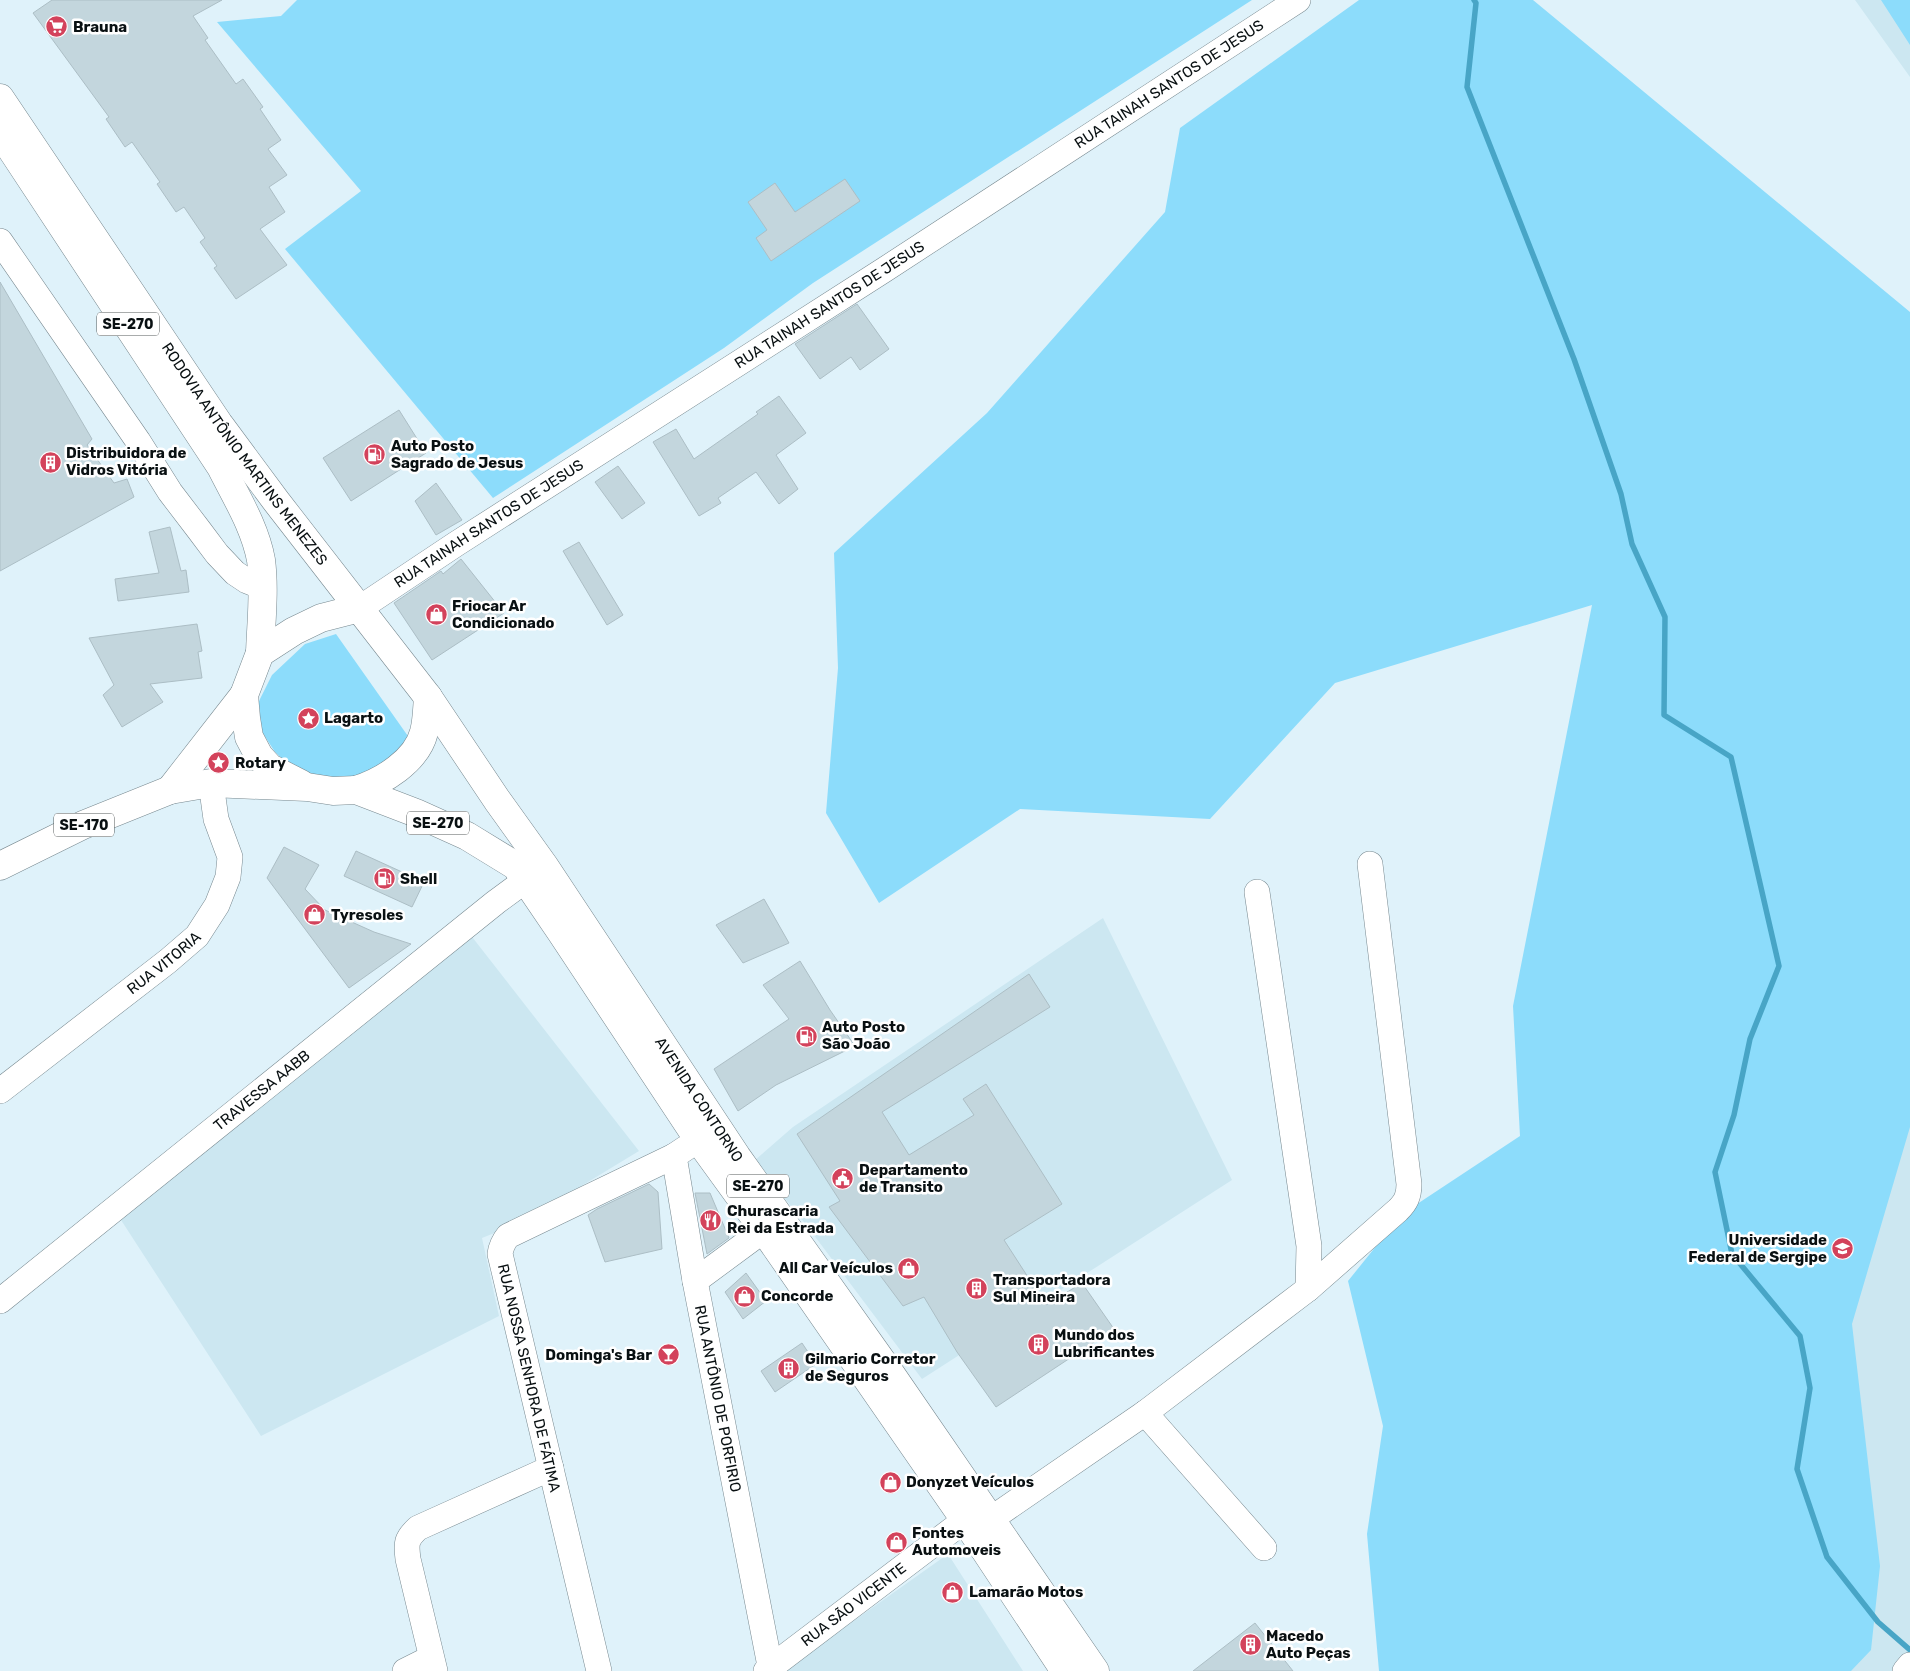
<svg xmlns="http://www.w3.org/2000/svg" width="1910" height="1671" viewBox="0 0 1910 1671" font-family="Rubik,sans-serif">
<style>
.built{fill:#cce7f1}
.green{fill:#8cdcfb}
.lines{fill:none;stroke-linecap:round;stroke-linejoin:round}
.stream{stroke:#48a5c6;stroke-width:5.5}
.building{fill:#c3d6dd;stroke:#acbec5}
.minor-casing{stroke:#77888f;stroke-width:26}
.major-casing{stroke:#77888f;stroke-width:29}
.minor{stroke:#fff;stroke-width:25}
.major{stroke:#fff;stroke-width:28}
.labels{text-anchor:middle;dominant-baseline:central;stroke-width:5;stroke-linejoin:round;paint-order:stroke}
.shield{fill:#fff;stroke:#535859;stroke-width:1}
.shield-label{font-size:14px;font-weight:bold;fill:#091012}
.poi-label{font-size:15px;font-weight:bold;fill:#091012;stroke:#fff;text-anchor:start}
.street-label{font-size:15px;fill:#091012;stroke:#fff}
</style>
<rect width="100%" height="100%" fill="#dff2fa"/>
<!-- built -->
<path class="built" d="M1855,0h55v77z
M1910,853v818h-238z
M1103,918l129,262 -310,199 -118,-157 -50,-61 39,-34z
M469,933l170,218 -117,71 -40,16 17,78 -238,120 -151,-233z
M948,1554l75,117h-236l-1,-2z"/>
<!-- green -->
<path class="green" d="M297,0h955l-439,283 -89,65 -231,150 -208,-249 76,-58 -144,-169 64,-6z
M1359,0h174l377,312v815l-58,197 28,242 -9,84 -20,21h-472l-12,-137 16,-108 -35,-145 54,-67 118,-78 -7,-130 79,-401 -257,78 -125,136 -190,-10 -141,94 -53,-90 12,-145 -4,-115 153,-140 178,-201 15,-84z
M1881,0h29v45z
M336,634l74,105 -31,30 -23,7 -28,3 -32,-7 -21,-20 -13,-20 -5,-27 15,-30 33,-31z"/>
<g class="lines">
<!-- stream -->
<path class="stream" d="M1474,0l2,3 -9,84 107,272 47,135 11,50 33,73 -1,98 67,42 48,209 -29,73 -16,76 -19,57 17,82 68,82 10,52 -13,81 30,88 51,65 32,28"/>
</g>
<!-- building -->
<path class="building" d="M52,0h170l-29,16 15,22 -3,2 31,44 7,-5 20,28 -3,2 21,31 -13,9 19,26 -18,12 16,25 -25,17 27,36 -51,34 -22,-31 3,-2 -17,-24 5,-4 -21,-31 -8,5 -19,-28 3,-2 -28,-40 -7,5 -19,-28 3,-2 -76,-104z
M845,179l15,22 -89,60 -15,-23 11,-8 -19,-28 27,-19 20,29z
M0,282l92,157 -5,6 27,38 13,-4 7,18 -134,74z
M857,304l32,45 -29,21 -9,-13 -31,22 -25,-35z
M779,396l27,37 -30,22 22,34 -19,15 -23,-32 -38,26 3,5 -22,13 -46,-74 23,-13 18,30 64,-45 -2,-2z
M399,410l27,43 -75,48 -28,-43z
M618,466l27,37 -23,16 -27,-37z
M436,483l26,37 -26,15 -21,-34z
M170,527l11,44 5,-1 3,22 -71,9 -3,-22 44,-6 -10,-41z
M579,542l44,73 -16,10 -44,-74z
M461,559l43,54 -72,47 -38,-57 47,-32 2,3z
M197,624l5,27 -4,1 4,26 -52,6 13,18 -41,25 -19,-32 11,-10 -25,-47z
M284,847l35,18 -14,24 20,21 49,22 37,12 -62,44 -82,-110z
M356,851l68,31 -12,25 -68,-31z
M764,899l25,44 -46,20 -27,-38z
M800,961l30,49 25,36 -79,39 -38,26 -24,-42 75,-50 -26,-34z
M1029,974l21,33 -168,105 27,43 65,-40 -11,-16 23,-15 76,120 -58,36 42,65 36,-22 32,46 -118,78 -39,-55 -33,-55 -21,9 -74,-99 11,-6 -43,-67z
M649,1184l9,8 4,57 -57,13 -17,-47 9,-6z
M695,1193h15l19,45 -22,16z
M746,1273l20,28 -23,18 -18,-27z
M802,1343l14,21 -41,28 -14,-21z
M1255,1623l38,48h-100z"/>
<g class="lines">
<defs>
<g id="minor">
<path d="M0,241l138,200 32,51 29,38 18,24 18,19 12,8 15,6"/>
<path id="s1" d="M360,608l96,-64 428,-274 414,-270"/>
<path d="M1257,892l52,354 -1,43"/>
<path id="s2" d="M0,1091l168,-130 29,-25 20,-31 11,-28 2,-20 -14,-38 -5,-36"/>
<path id="s3" d="M686,1148l-12,8 21,125 76,390"/>
<path d="M695,1281l69,-51"/>
<path id="s4" d="M0,1301l496,-399 30,-22"/>
<path d="M1145,1413l119,135"/>
<path d="M991,1519l154,-106 163,-124 90,-79c8,-8 11,-14 11,-26l-39,-320"/>
<path d="M405,1671l26,-13"/>
<path d="M435,1671l-27,-112c-2,-16 -2,-20 10,-31l133,-60"/>
<path d="M599,1671l-99,-417c1,-7 3,-12 8,-18l166,-80"/>
<path id="s5" d="M766,1671l199,-151"/>
<path d="M1905,1671l5,-6"/>
</g>
<g id="major">
<path id="s6" d="M0,98l219,326 57,77 152,196 69,103 48,67 192,290 149,210 209,304"/>
<path d="M0,132l221,335c15,30 34,60 40,93 4,30 0,63 -1,93"/>
<path d="M301,784l-31,-16 -11,-12 -10,-19 -3,-19 -2,-23 16,-42 34,-22 27,-13 39,-10"/>
<path d="M170,790l74,-95"/>
<path d="M356,790c26,-8 61,-29 68,-58 3,-11 3,-24 4,-35"/>
<path d="M0,866l83,-41 87,-35 41,-7 96,4 26,4 23,-1 60,23 51,23 49,30 45,66 137,207 66,91 201,290 100,151"/>
</g>
</defs>
<!-- minor casing -->
<use href="#minor" class="minor-casing"/>
<!-- major casing -->
<use href="#major" class="major-casing"/>
<!-- minor -->
<use href="#minor" class="minor"/>
<!-- major -->
<use href="#major" class="major"/>
</g>
<!-- icons -->
<defs>
<symbol id="supermarket-disc" viewBox="-11 -11 22 22"><circle r="9.5" fill="#d3425b" stroke="#fff"/><path d="M-6-5.5h2.5l.6 2H6L4.5 2H-2.5L-4.4-4H-6ZM-1.5 3.2a1.3 1.3 0 1 0 .1 0ZM3 3.2a1.3 1.3 0 1 0 .1 0Z" fill="#fff"/></symbol>
<symbol id="fuel-disc" viewBox="-11 -11 22 22"><circle r="9.5" fill="#d3425b" stroke="#fff"/><path d="M-5.5-6h7V0h2V4h1.3V-2.5L3-4.5l.8-.8L6-3V5H2.5V1h-1V6h-7ZM-4.2-4.7v3.2H.2V-4.7Z" fill="#fff"/></symbol>
<symbol id="building-disc" viewBox="-11 -11 22 22"><circle r="9.5" fill="#d3425b" stroke="#fff"/><path d="M-4-6H4V6H1V3H-1V6H-4ZM-2.5-4.3h1.7v1.8h-1.7ZM.8-4.3h1.7v1.8H.8ZM-2.5-1h1.7V.8h-1.7ZM.8-1h1.7V.8H.8Z" fill="#fff"/></symbol>
<symbol id="shop-disc" viewBox="-11 -11 22 22"><circle r="9.5" fill="#d3425b" stroke="#fff"/><path d="M-5-2.5h2.3a2.7 3.5 0 0 1 5.4 0H5L5.5 6h-11ZM-1.5-2.5h3a1.5 2.3 0 0 0-3 0Z" fill="#fff"/></symbol>
<symbol id="sight-disc" viewBox="-11 -11 22 22"><circle r="9.5" fill="#d3425b" stroke="#fff"/><path d="M0-6L1.8-2.2L6-1.7L2.9 1.2L3.7 5.4L0 3.3L-3.7 5.4L-2.9 1.2L-6-1.7L-1.8-2.2Z" fill="#fff"/></symbol>
<symbol id="civic-disc" viewBox="-11 -11 22 22"><circle r="9.5" fill="#d3425b" stroke="#fff"/><path d="M-.6-6.5H3V-4.5H.6V-3L4-1V1h2V6H-6V1h2V-1L-.6-3ZM-1.2 2.5V6h2.4V2.5Z" fill="#fff"/></symbol>
<symbol id="restaurant-disc" viewBox="-11 -11 22 22"><circle r="9.5" fill="#d3425b" stroke="#fff"/><path d="M-5-6h1v4h1v-4h1v4h1v-4h1v5L-1.5 .5V6h-2V.5L-5-1ZM5-6V6H3V1.5H1.5Q1.5-4 5-6Z" fill="#fff"/></symbol>
<symbol id="university-disc" viewBox="-11 -11 22 22"><circle r="9.5" fill="#d3425b" stroke="#fff"/><path d="M0-5L7-2L0 1L-7-2ZM-4 1L0 2.5L4 1V4Q0 6-4 4Z" fill="#fff"/></symbol>
<symbol id="bar-disc" viewBox="-11 -11 22 22"><circle r="9.5" fill="#d3425b" stroke="#fff"/><path d="M-6-5H6L.8 .8V4.5H3.5V6h-7V4.5H-.8V.8Z" fill="#fff"/></symbol>
</defs>
<g fill-rule="evenodd">
<use href="#supermarket-disc" x="44" y="14" width="25" height="25"/>
<use href="#fuel-disc" x="362" y="442" width="25" height="25"/>
<use href="#building-disc" x="38" y="450" width="25" height="25"/>
<use href="#shop-disc" x="424" y="602" width="25" height="25"/>
<use href="#sight-disc" x="296" y="706" width="25" height="25"/>
<use href="#sight-disc" x="206" y="750" width="25" height="25"/>
<use href="#fuel-disc" x="372" y="866" width="25" height="25"/>
<use href="#shop-disc" x="302" y="902" width="25" height="25"/>
<use href="#fuel-disc" x="794" y="1024" width="25" height="25"/>
<use href="#civic-disc" x="830" y="1166" width="25" height="25"/>
<use href="#restaurant-disc" x="698" y="1208" width="25" height="25"/>
<use href="#university-disc" x="1830" y="1236" width="25" height="25"/>
<use href="#shop-disc" x="896" y="1256" width="25" height="25"/>
<use href="#building-disc" x="964" y="1276" width="25" height="25"/>
<use href="#shop-disc" x="732" y="1284" width="25" height="25"/>
<use href="#building-disc" x="1026" y="1332" width="25" height="25"/>
<use href="#bar-disc" x="656" y="1342" width="25" height="25"/>
<use href="#building-disc" x="776" y="1356" width="25" height="25"/>
<use href="#shop-disc" x="878" y="1470" width="25" height="25"/>
<use href="#shop-disc" x="884" y="1530" width="25" height="25"/>
<use href="#shop-disc" x="940" y="1580" width="25" height="25"/>
<use href="#building-disc" x="1238" y="1632" width="25" height="25"/>
</g>
<g class="labels">
<!-- shield labels -->
<g class="shield">
<rect x="97" y="312.5" width="62" height="23" rx="4"/>
<rect x="407" y="811.5" width="62" height="23" rx="4"/>
<rect x="54" y="813.5" width="60" height="23" rx="4"/>
<rect x="727" y="1174.5" width="62" height="23" rx="4"/>
</g>
<g class="shield-label">
<text x="128" y="324">SE-270</text>
<text x="438" y="823">SE-270</text>
<text x="84" y="825">SE-170</text>
<text x="758" y="1186">SE-270</text>
</g>
<!-- poi labels -->
<g class="poi-label">
<text x="73" y="27">Brauna</text>
<text x="391" y="446">Auto Posto<tspan x="391" dy="17">Sagrado de Jesus</tspan></text>
<text x="66" y="453">Distribuidora de<tspan x="66" dy="17">Vidros Vitória</tspan></text>
<text x="452" y="606">Friocar Ar<tspan x="452" dy="17">Condicionado</tspan></text>
<text x="324" y="718">Lagarto</text>
<text x="235" y="763">Rotary</text>
<text x="400" y="879">Shell</text>
<text x="331" y="915">Tyresoles</text>
<text x="822" y="1027">Auto Posto<tspan x="822" dy="17">São João</tspan></text>
<text x="859" y="1170">Departamento<tspan x="859" dy="17">de Transito</tspan></text>
<text x="727" y="1211">Churascaria<tspan x="727" dy="17">Rei da Estrada</tspan></text>
<text x="1827" y="1240" text-anchor="end">Universidade<tspan x="1827" dy="17">Federal de Sergipe</tspan></text>
<text x="893" y="1268" text-anchor="end">All Car Veículos</text>
<text x="993" y="1280">Transportadora<tspan x="993" dy="17">Sul Mineira</tspan></text>
<text x="761" y="1296">Concorde</text>
<text x="1054" y="1335">Mundo dos<tspan x="1054" dy="17">Lubrificantes</tspan></text>
<text x="652" y="1355" text-anchor="end">Dominga's Bar</text>
<text x="805" y="1359">Gilmario Corretor<tspan x="805" dy="17">de Seguros</tspan></text>
<text x="906" y="1482">Donyzet Veículos</text>
<text x="912" y="1533">Fontes<tspan x="912" dy="17">Automoveis</tspan></text>
<text x="969" y="1592">Lamarão Motos</text>
<text x="1266" y="1636">Macedo<tspan x="1266" dy="17">Auto Peças</tspan></text>
</g>
<!-- street labels -->
<g class="street-label">
<text stroke="none"><textPath href="#s1" startOffset="964">RUA TAINAH SANTOS DE JESUS</textPath></text>
<text stroke="none"><textPath href="#s1" startOffset="559">RUA TAINAH SANTOS DE JESUS</textPath></text>
<text stroke="none"><textPath href="#s6" startOffset="432">RODOVIA ANTÔNIO MARTINS MENEZES</textPath></text>
<text stroke="none"><textPath href="#s1" startOffset="154">RUA TAINAH SANTOS DE JESUS</textPath></text>
<text stroke="none"><textPath href="#s2" startOffset="208">RUA VITORIA</textPath></text>
<text stroke="none"><textPath href="#s4" startOffset="336">TRAVESSA AABB</textPath></text>
<text stroke="none"><textPath href="#s6" startOffset="1222">AVENIDA CONTORNO</textPath></text>
<text transform="translate(529 1378) rotate(77)">RUA NOSSA SENHORA DE FÁTIMA</text>
<text stroke="none"><textPath href="#s3" startOffset="261">RUA ANTÔNIO DE PORFIRIO</textPath></text>
<text stroke="none"><textPath href="#s5" startOffset="110">RUA SÃO VICENTE</textPath></text>
</g>
</g>
</svg>
